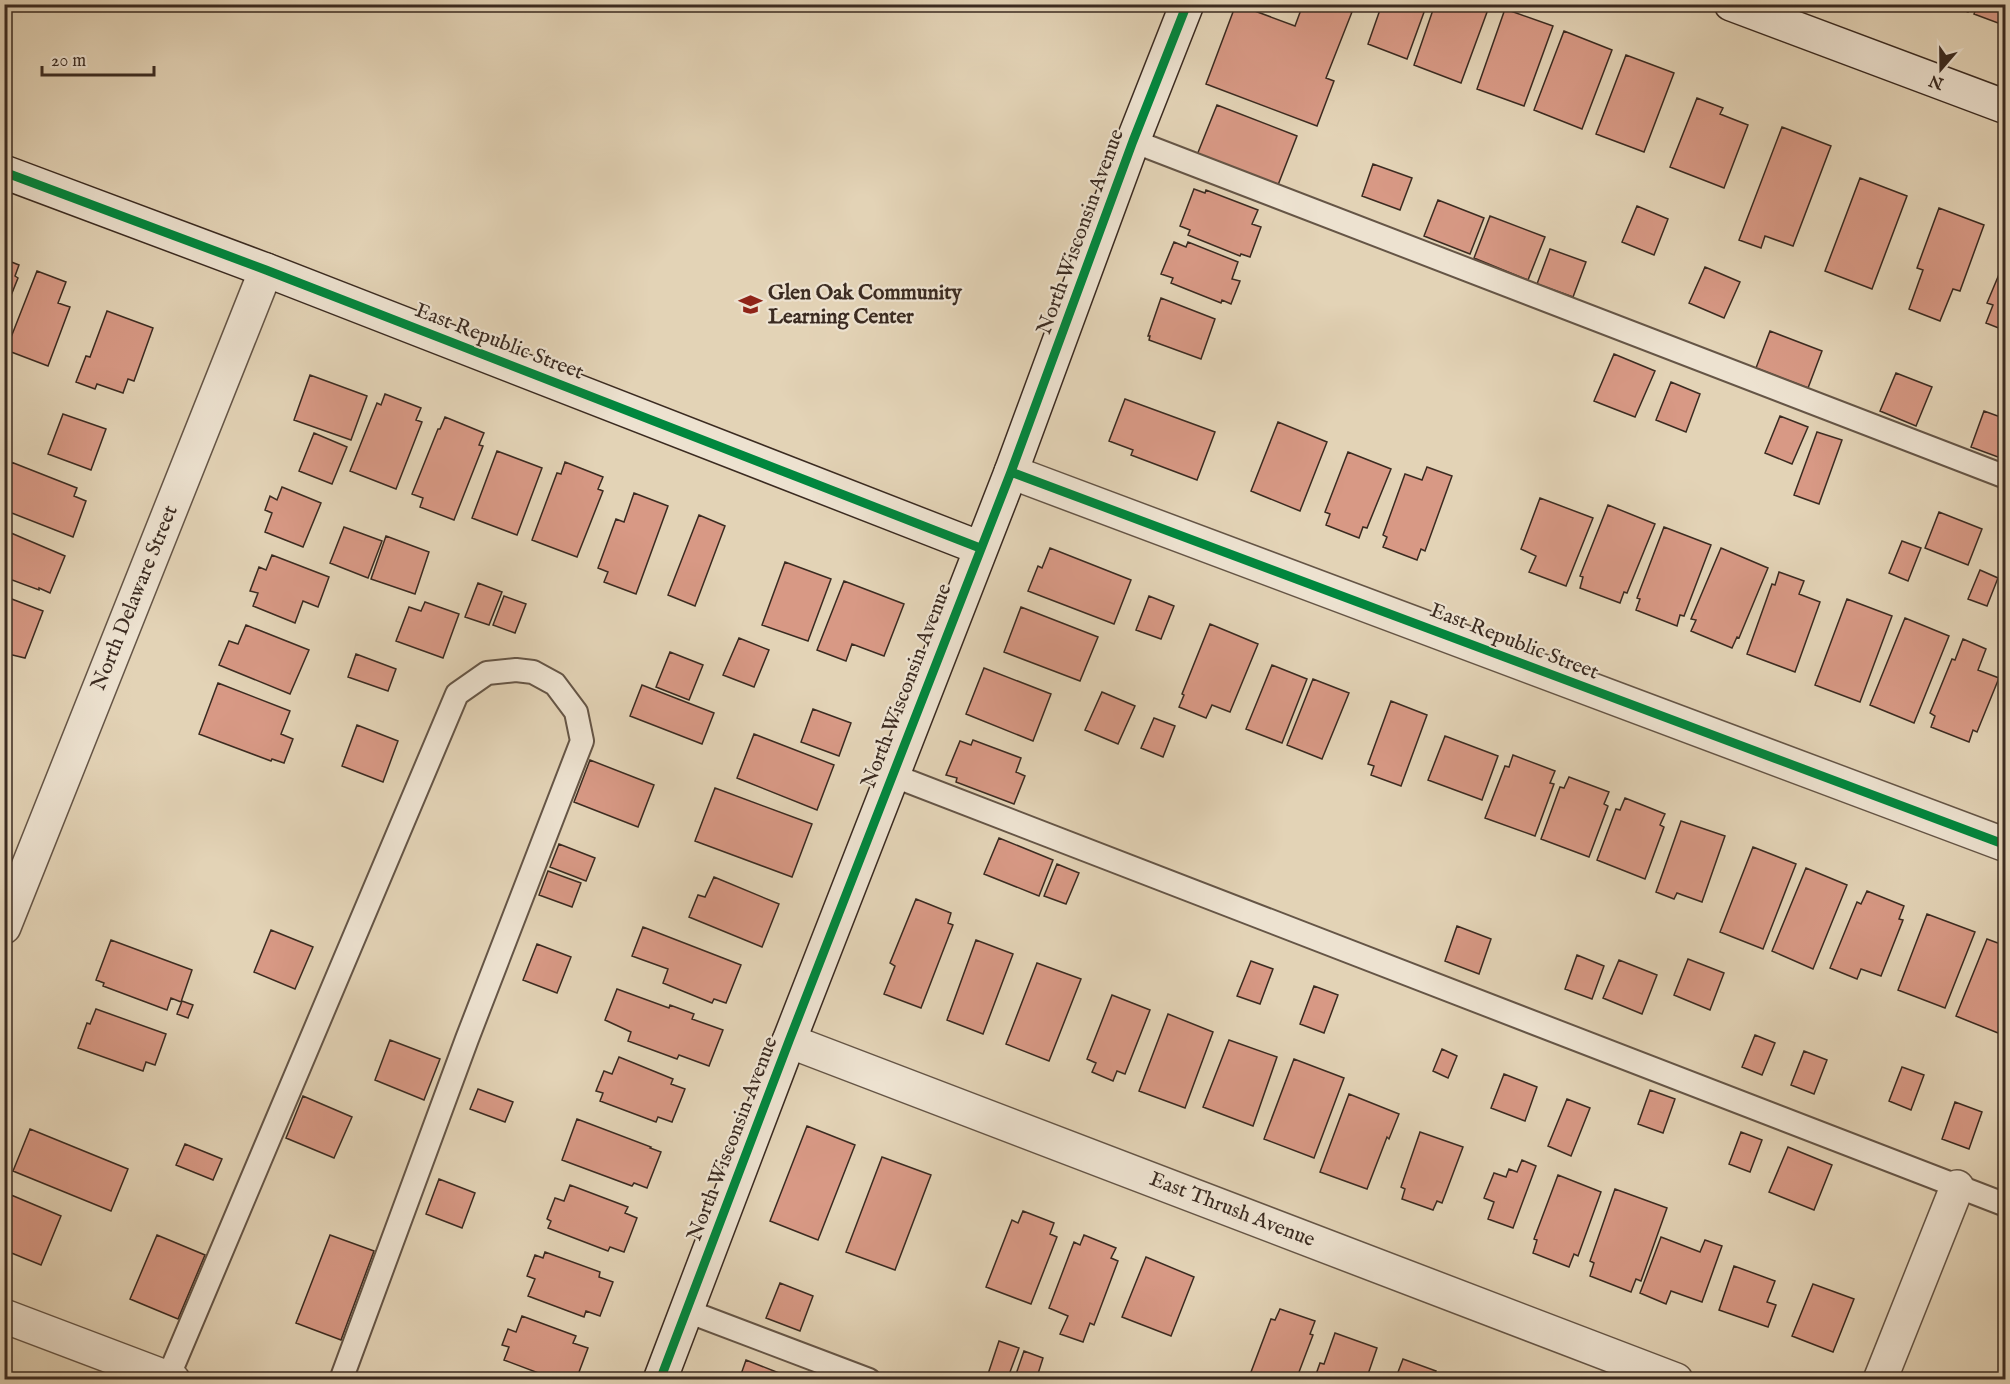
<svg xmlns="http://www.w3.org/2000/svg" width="2010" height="1384" viewBox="0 0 2010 1384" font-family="'IM FELL English',serif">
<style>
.building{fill:#d89985;stroke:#3b2b21;stroke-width:1.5}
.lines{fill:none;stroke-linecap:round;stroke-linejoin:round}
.lane-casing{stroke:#655546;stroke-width:26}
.street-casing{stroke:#655546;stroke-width:36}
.secondary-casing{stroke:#3b2b21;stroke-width:36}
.lane{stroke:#ede2d0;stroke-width:22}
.street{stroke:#ede2d0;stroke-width:33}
.secondary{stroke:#ede2d0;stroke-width:33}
.cycleway-casing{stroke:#ede2d0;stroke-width:13}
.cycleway{stroke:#00873e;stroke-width:9}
.labels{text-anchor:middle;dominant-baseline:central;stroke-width:4.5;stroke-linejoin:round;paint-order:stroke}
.street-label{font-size:21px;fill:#3b2b21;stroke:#ede2d0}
.poi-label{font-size:21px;font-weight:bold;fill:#3b2b21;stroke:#ede2d0;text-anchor:start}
</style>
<rect width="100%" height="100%" fill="#e3d3b6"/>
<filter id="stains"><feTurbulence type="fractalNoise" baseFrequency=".00333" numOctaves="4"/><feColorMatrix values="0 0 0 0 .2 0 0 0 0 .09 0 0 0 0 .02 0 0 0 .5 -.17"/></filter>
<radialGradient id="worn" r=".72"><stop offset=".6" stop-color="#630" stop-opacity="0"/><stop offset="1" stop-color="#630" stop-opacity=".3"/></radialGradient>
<!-- building -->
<path class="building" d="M1236,4l59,22 7,-19 6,-3h25l19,8 -26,66 8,3 -17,45 -111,-42z
M1382,4h45l-20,55 -39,-15z
M1435,4h55l-29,79 -47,-18z
M1948,4h23l-3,8z
M1978,4h28v22l-32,-12z
M1505,9l48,17 -29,80 -47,-17z
M1564,31l48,19 -30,79 -48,-19z
M1626,55l48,18 -30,79 -48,-18z
M1697,98l26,10 -3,6 28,11 -24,63 -54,-21z
M1217,105l80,31 -19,49 -81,-30z
M1782,127l49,19 -38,100 -28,-10 -4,12 -22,-8z
M1373,164l39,14 -12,32 -38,-14z
M1860,178l47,18 -35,93 -47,-18z
M1194,189l11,4 1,-3 52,20 -6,14 9,3 -11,30 -9,-3 -1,2 -52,-21 2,-5 -10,-4z
M1438,200l46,18 -14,36 -46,-18z
M1637,206l31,13 -14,36 -32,-13z
M1939,208l45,17 -24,66 -7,-2 -13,32 -31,-12 14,-39 -6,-2z
M1490,216l55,21 -17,43 -54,-22z
M1174,242l12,5 2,-5 50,20 -6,17 8,2 -9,23 -9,-4 -1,3 -50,-20 2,-5 -12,-4z
M1550,249l36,13 -13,35 -36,-13z
M4,259l15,6 -4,11 3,2 -14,35z
M1705,267l35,15 -16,36 -35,-15z
M2006,270v61l-20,-8 7,-18 -6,-2 13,-31 4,2z
M37,271l29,11 -8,21 12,4 -22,59 -42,-16z
M1161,298l54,21 -14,40 -52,-19 1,-4h-2z
M107,311l46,17 -19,53 -6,-2 -5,14 -26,-9 -2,5 -19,-7 10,-26 4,1z
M1770,331l52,20 -14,37 -52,-20z
M1614,354l41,17 -20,46 -41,-16z
M1896,373l36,14 -16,39 -36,-15z
M310,375l57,21 -16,44 -57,-20z
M1671,382l29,12 -14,38 -30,-12z
M385,394l36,14 -5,12 6,2 -26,67 -46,-18 27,-68 4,2z
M1125,399l90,33 -18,48 -66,-25 2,-5 -24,-9z
M1984,411l22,8v41l-35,-13z
M63,414l43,15 -15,41 -43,-16z
M1780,416l28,11 -16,37 -27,-11z
M445,417l39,16 -5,12 4,1 -29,74 -34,-13 3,-9 -11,-4 26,-65h2z
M1278,422l49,20 -27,69 -49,-20z
M1817,432l25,8 -23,64 -25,-9z
M314,433l33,14 -15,37 -33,-13z
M497,451l45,17 -25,67 -45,-17z
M1348,452l43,17 -24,59 -4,-1 -4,11 -33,-13 4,-11 -5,-2z
M11,462l66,26 -3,8 12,5 -13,36 -69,-27v-31z
M565,462l38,15 -5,12 5,2 -26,66 -45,-17 25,-67 4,1z
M1427,467l25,9 -27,75 -4,-2 -4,11 -34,-13 4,-10 -4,-2 22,-61 17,6z
M282,487l39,16 -18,44 -38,-15 7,-19 -7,-3 5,-14 7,4z
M634,493l34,13 -32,88 -32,-12 4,-10 -10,-4 18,-49 8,3z
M1540,498l53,20 -27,68 -37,-14 7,-16 -15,-7z
M1608,505l47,19 -28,69 -3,-1 -4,11 -40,-15 3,-11 -3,-1z
M1939,512l43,17 -14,36 -43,-17z
M699,515l26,11 -30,80 -27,-11z
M344,527l38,14 -14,37 -38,-15z
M1664,527l47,18 -27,71 -4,-1 -3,11 -41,-16 4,-11 -3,-1z
M4,530l61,26 -15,37 -11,-5v2l-35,-13z
M386,536l43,16 -14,42 -44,-15z
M1902,541l19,7 -13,33 -19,-8z
M1050,548l81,32 -17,44 -86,-33 10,-25 4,2z
M1721,548l47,20 -29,70 -2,-1 -5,11 -41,-17 5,-11 -5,-1z
M272,555l57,22 -11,30 -15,-6 -8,22 -42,-17 5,-13 -8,-2 9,-24 7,3z
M785,562l46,17 -23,62 -46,-16z
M1980,570l18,8 -11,28 -19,-7z
M1779,572l25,9 -5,13 21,8 -25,70 -48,-18 25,-70 3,1z
M844,581l60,23 -20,52 -32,-12 -6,17 -29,-11z
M478,583l24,9 -13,33 -24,-8z
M4,596l39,15 -18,47 -21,-5z
M504,596l22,8 -11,29 -22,-8z
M1149,596l25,10 -13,33 -25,-9z
M1847,599l45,17 -32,86 -45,-17z
M425,602l34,12 -16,44 -47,-17 13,-34 12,4z
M1021,607l77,30 -18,44 -76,-29z
M1905,618l44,18 -35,87 -44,-18z
M1210,624l48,20 -28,68 -18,-7 -6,13 -27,-11 5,-12 -2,-1z
M246,625l63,25 -19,44 -71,-29 10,-24 9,3z
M739,638l30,12 -15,37 -31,-12z
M1963,639l23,10 -8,21 21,8 -22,54 -4,-2 -4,12 -38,-15 4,-11 -5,-3 22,-54 3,1z
M670,652l33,13 -14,35 -33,-13z
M356,654l40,15 -8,22 -40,-14z
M1272,665l35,14 -25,64 -36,-14z
M984,668l67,26 -18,47 -67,-27z
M1313,679l36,14 -27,66 -35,-14z
M218,683l72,28 -9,23 12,5 -9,24 -12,-4 -1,2 -72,-27z
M642,685l72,28 -12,31 -72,-28z
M1102,692l33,14 -17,38 -33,-14z
M1391,701l36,14 -26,71 -30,-11 3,-9 -6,-2z
M813,709l38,14 -12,33 -38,-14z
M1154,718l21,8 -12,31 -22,-9z
M357,725l41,16 -15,41 -41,-16z
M754,734l80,31 -17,45 -80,-32z
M1445,736l53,20 -16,44 -54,-20z
M973,740l48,18 -5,14 9,4 -11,28 -58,-22 1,-4 -11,-3 14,-34 11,4z
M1513,755l42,16 -5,12 4,1 -19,52 -50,-18 20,-52 4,1z
M590,760l64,25 -16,42 -64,-25z
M1569,777l40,15 -5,12 4,2 -19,51 -48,-18 19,-52 4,1z
M715,788l97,36 -20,53 -97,-36z
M1625,798l40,16 -5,11 4,2 -19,52 -48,-19 19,-51 4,1z
M1681,821l44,15 -23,66 -25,-9 -3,6 -18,-7z
M999,838l54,22 -14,36 -55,-22z
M559,844l36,14 -9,23 -36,-14z
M1753,847l43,17 -33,85 -43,-17z
M1057,864l22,9 -13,31 -22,-8z
M1806,868l41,17 -34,84 -41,-18z
M548,871l33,12 -9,24 -33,-12z
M714,877l65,27 -17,43 -73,-30 9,-22 7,2z
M1867,891l37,15 -5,13 4,1 -22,56 -20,-7 -4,10 -27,-11 27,-66 4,2z
M916,899l35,14 -3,10 5,2 -32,83 -37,-14 11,-28 -5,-3z
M1927,914l48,18 -30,76 -47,-18z
M1457,926l34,13 -12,35 -34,-13z
M643,927l98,38 -15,38 -12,-4 -2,4 -49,-20 5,-14 -36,-13z
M271,930l42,17 -18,42 -41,-17z
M1987,939l19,7v82l-3,7 -47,-19z
M111,940l81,30 -11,32 -10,-4 -4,12 -64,-24 1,-3 -8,-3z
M976,940l37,14 -30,80 -36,-14z
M537,944l34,13 -14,36 -34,-13z
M1577,955l27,11 -12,33 -27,-10z
M1688,959l36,14 -14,37 -36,-15z
M1619,960l38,15 -15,39 -39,-16z
M1251,961l22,8 -13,35 -23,-8z
M1037,963l44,16 -32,82 -43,-17z
M1314,986l24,9 -14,38 -24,-9z
M617,989l52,19 1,-3 24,9 -2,5 31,11 -14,36 -30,-11 -2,4 -49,-18 3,-9 -26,-12z
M1112,995l38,15 -25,64 -8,-3 -4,10 -21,-9 4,-9 -9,-4z
M182,1001l11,4 -5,13 -11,-4z
M96,1009l70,25 -11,31 -9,-3 -3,9 -65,-23 9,-25 3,1z
M1168,1014l45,18 -28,76 -46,-17z
M1755,1035l20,8 -13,32 -20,-8z
M390,1040l50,19 -16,41 -49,-20z
M1229,1040l48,17 -24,69 -50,-19z
M1442,1049l15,7 -9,22 -15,-7z
M1804,1051l23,9 -13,34 -23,-9z
M619,1057l54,22 -2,5 14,5 -13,33 -14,-5 -2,5 -56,-21 3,-8 -7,-2 8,-20 8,3z
M1294,1059l50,19 -30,80 -50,-19z
M1902,1067l22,8 -13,35 -22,-9z
M1504,1074l33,13 -12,34 -34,-13z
M478,1089l35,13 -8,20 -35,-13z
M1650,1090l25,9 -12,34 -25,-9z
M1349,1094l50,20 -10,25 -2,-2 -20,52 -47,-17z
M303,1096l49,21 -18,41 -48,-20z
M1567,1099l23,9 -19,48 -23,-10z
M1955,1102l27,10 -13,37 -27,-10z
M577,1119l74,28 -1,1 11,4 -14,36 -13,-5 -2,3 -70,-26z
M807,1126l48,19 -37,95 -48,-19z
M30,1129l98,40 -17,42 -98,-40z
M1420,1132l43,15 -21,56 -5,-2 -4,9 -31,-11 3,-10 -4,-2z
M1741,1132l21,8 -12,32 -21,-8z
M185,1144l37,15 -9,21 -37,-15z
M1788,1147l44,18 -18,45 -45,-18z
M882,1157l49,18 -36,95 -49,-18z
M1522,1160l14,6 -23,62 -25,-9 6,-17 -10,-4 10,-25 12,4 3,-8 8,3z
M1558,1175l43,17 -23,64 -4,-2 -5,13 -36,-14 4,-13 -3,-1z
M439,1179l36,14 -13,35 -36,-14z
M570,1185l58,22 -3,6 12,5 -13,34 -14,-5 -2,4 -60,-23 3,-7 -4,-2 8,-21 9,3z
M1615,1189l52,19 -26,73 -5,-2 -5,13 -41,-16 4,-13 -4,-2z
M4,1192l57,24 -20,49 -37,-15z
M1023,1211l31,12 -4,11 7,3 -26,67 -45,-17 26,-67 6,3z
M157,1235l48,20 -27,64 -48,-20z
M330,1235l44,16 -33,89 -45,-17z
M1084,1235l32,13 -5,10 7,3 -24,64 -4,-2 -7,19 -23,-8 8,-18 -19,-8 25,-66 6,3z
M1661,1237l39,15 5,-12 17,6 -20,56 -31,-11 -5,13 -26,-11z
M545,1252l55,20 -1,5 14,5 -13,34 -14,-5 -2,6 -56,-21 7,-17 -8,-3 8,-21 8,3z
M1146,1257l48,20 -23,59 -49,-19z
M1734,1266l41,15 -8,21 9,3 -8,22 -49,-17z
M780,1283l33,13 -13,35 -34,-13z
M1813,1284l41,15 -21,53 -41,-16z
M1280,1309l35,12 -5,13 3,1 -17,45h-48l23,-61 4,1z
M522,1316l54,20 -3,7 15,5 -12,32 -15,-5 -2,5h-2l-53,-20 5,-13 -7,-2 6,-16 8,3z
M1335,1333l42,15 -11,32h-52l6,-17 4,1z
M999,1341l20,7 -12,32h-21z
M1024,1351l19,7 -7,22h-22z
M1403,1359l33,12 -4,9h-37z
M746,1360l33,13 -2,7h-38z"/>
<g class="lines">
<defs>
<path id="lane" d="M1133,141l873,336
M892,775l1114,430
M687,1311l182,69
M167,1380l290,-686 30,-21 29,-3 17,2 22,12 21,28 6,29 -115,298 -126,341"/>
<path id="street" d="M1011,472l995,373
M4,927l262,-657
M789,1041l887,339
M4,1316l169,64
M1880,1380l77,-193"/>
<path id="secondary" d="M1731,4l275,103
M4,172l262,98 714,278
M660,1380l129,-339 222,-569 122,-331 54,-137"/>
</defs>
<!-- lane casing -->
<use href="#lane" class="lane-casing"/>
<!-- street casing -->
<use href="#street" class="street-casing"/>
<!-- secondary casing -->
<use href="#secondary" class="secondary-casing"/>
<!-- lane -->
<use href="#lane" class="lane"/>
<!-- street -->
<use href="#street" class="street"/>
<!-- secondary -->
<use href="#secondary" class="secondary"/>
<defs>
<path id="cycleway" d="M4,172l262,98 714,278
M1011,472l995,373
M660,1380l129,-339 222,-569 122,-331 54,-137"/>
</defs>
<!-- cycleway casing -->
<use href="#cycleway" class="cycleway-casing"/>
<!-- cycleway -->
<use href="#cycleway" class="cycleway"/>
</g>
<!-- icons -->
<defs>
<symbol id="school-bare" viewBox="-9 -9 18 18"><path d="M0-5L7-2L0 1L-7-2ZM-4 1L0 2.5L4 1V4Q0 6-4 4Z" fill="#8f2418" stroke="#ede2d0" stroke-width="2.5" paint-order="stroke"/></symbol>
</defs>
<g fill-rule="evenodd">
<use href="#school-bare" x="734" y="288" width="33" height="33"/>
</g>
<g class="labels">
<!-- street labels -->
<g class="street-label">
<text transform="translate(1081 232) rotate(-70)">North Wisconsin Avenue</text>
<text transform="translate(499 342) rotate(21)">East Republic Street</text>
<text transform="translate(135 598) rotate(-68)">North Delaware Street</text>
<text transform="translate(1514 642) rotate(21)">East Republic Street</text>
<text transform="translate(907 686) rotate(-69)">North Wisconsin Avenue</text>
<text transform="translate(733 1139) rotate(-69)">North Wisconsin Avenue</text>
<text transform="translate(1232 1210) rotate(21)">East Thrush Avenue</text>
</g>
<!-- poi labels -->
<g class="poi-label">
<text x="768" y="293">Glen Oak Community<tspan x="768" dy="24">Learning Center</tspan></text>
</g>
</g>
<!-- margin -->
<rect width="2010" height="1384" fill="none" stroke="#e3d3b6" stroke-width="24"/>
<rect x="6" y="6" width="1998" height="1372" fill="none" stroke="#3b2b21" stroke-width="3"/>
<rect x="12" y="12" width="1986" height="1360" fill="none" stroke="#3b2b21" stroke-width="1.5"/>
<!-- north arrow -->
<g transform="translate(1941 69) rotate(200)" stroke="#ede2d0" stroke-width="4.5" paint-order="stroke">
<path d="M0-4.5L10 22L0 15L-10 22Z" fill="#3b2b21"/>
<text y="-9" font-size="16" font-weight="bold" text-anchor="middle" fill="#3b2b21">N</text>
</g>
<!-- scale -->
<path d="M42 66v9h112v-9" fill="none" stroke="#3b2b21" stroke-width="3"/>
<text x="51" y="66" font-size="18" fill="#3b2b21" stroke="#ede2d0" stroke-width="4.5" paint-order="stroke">20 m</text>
<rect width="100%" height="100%" filter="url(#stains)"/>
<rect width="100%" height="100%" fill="url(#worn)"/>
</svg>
